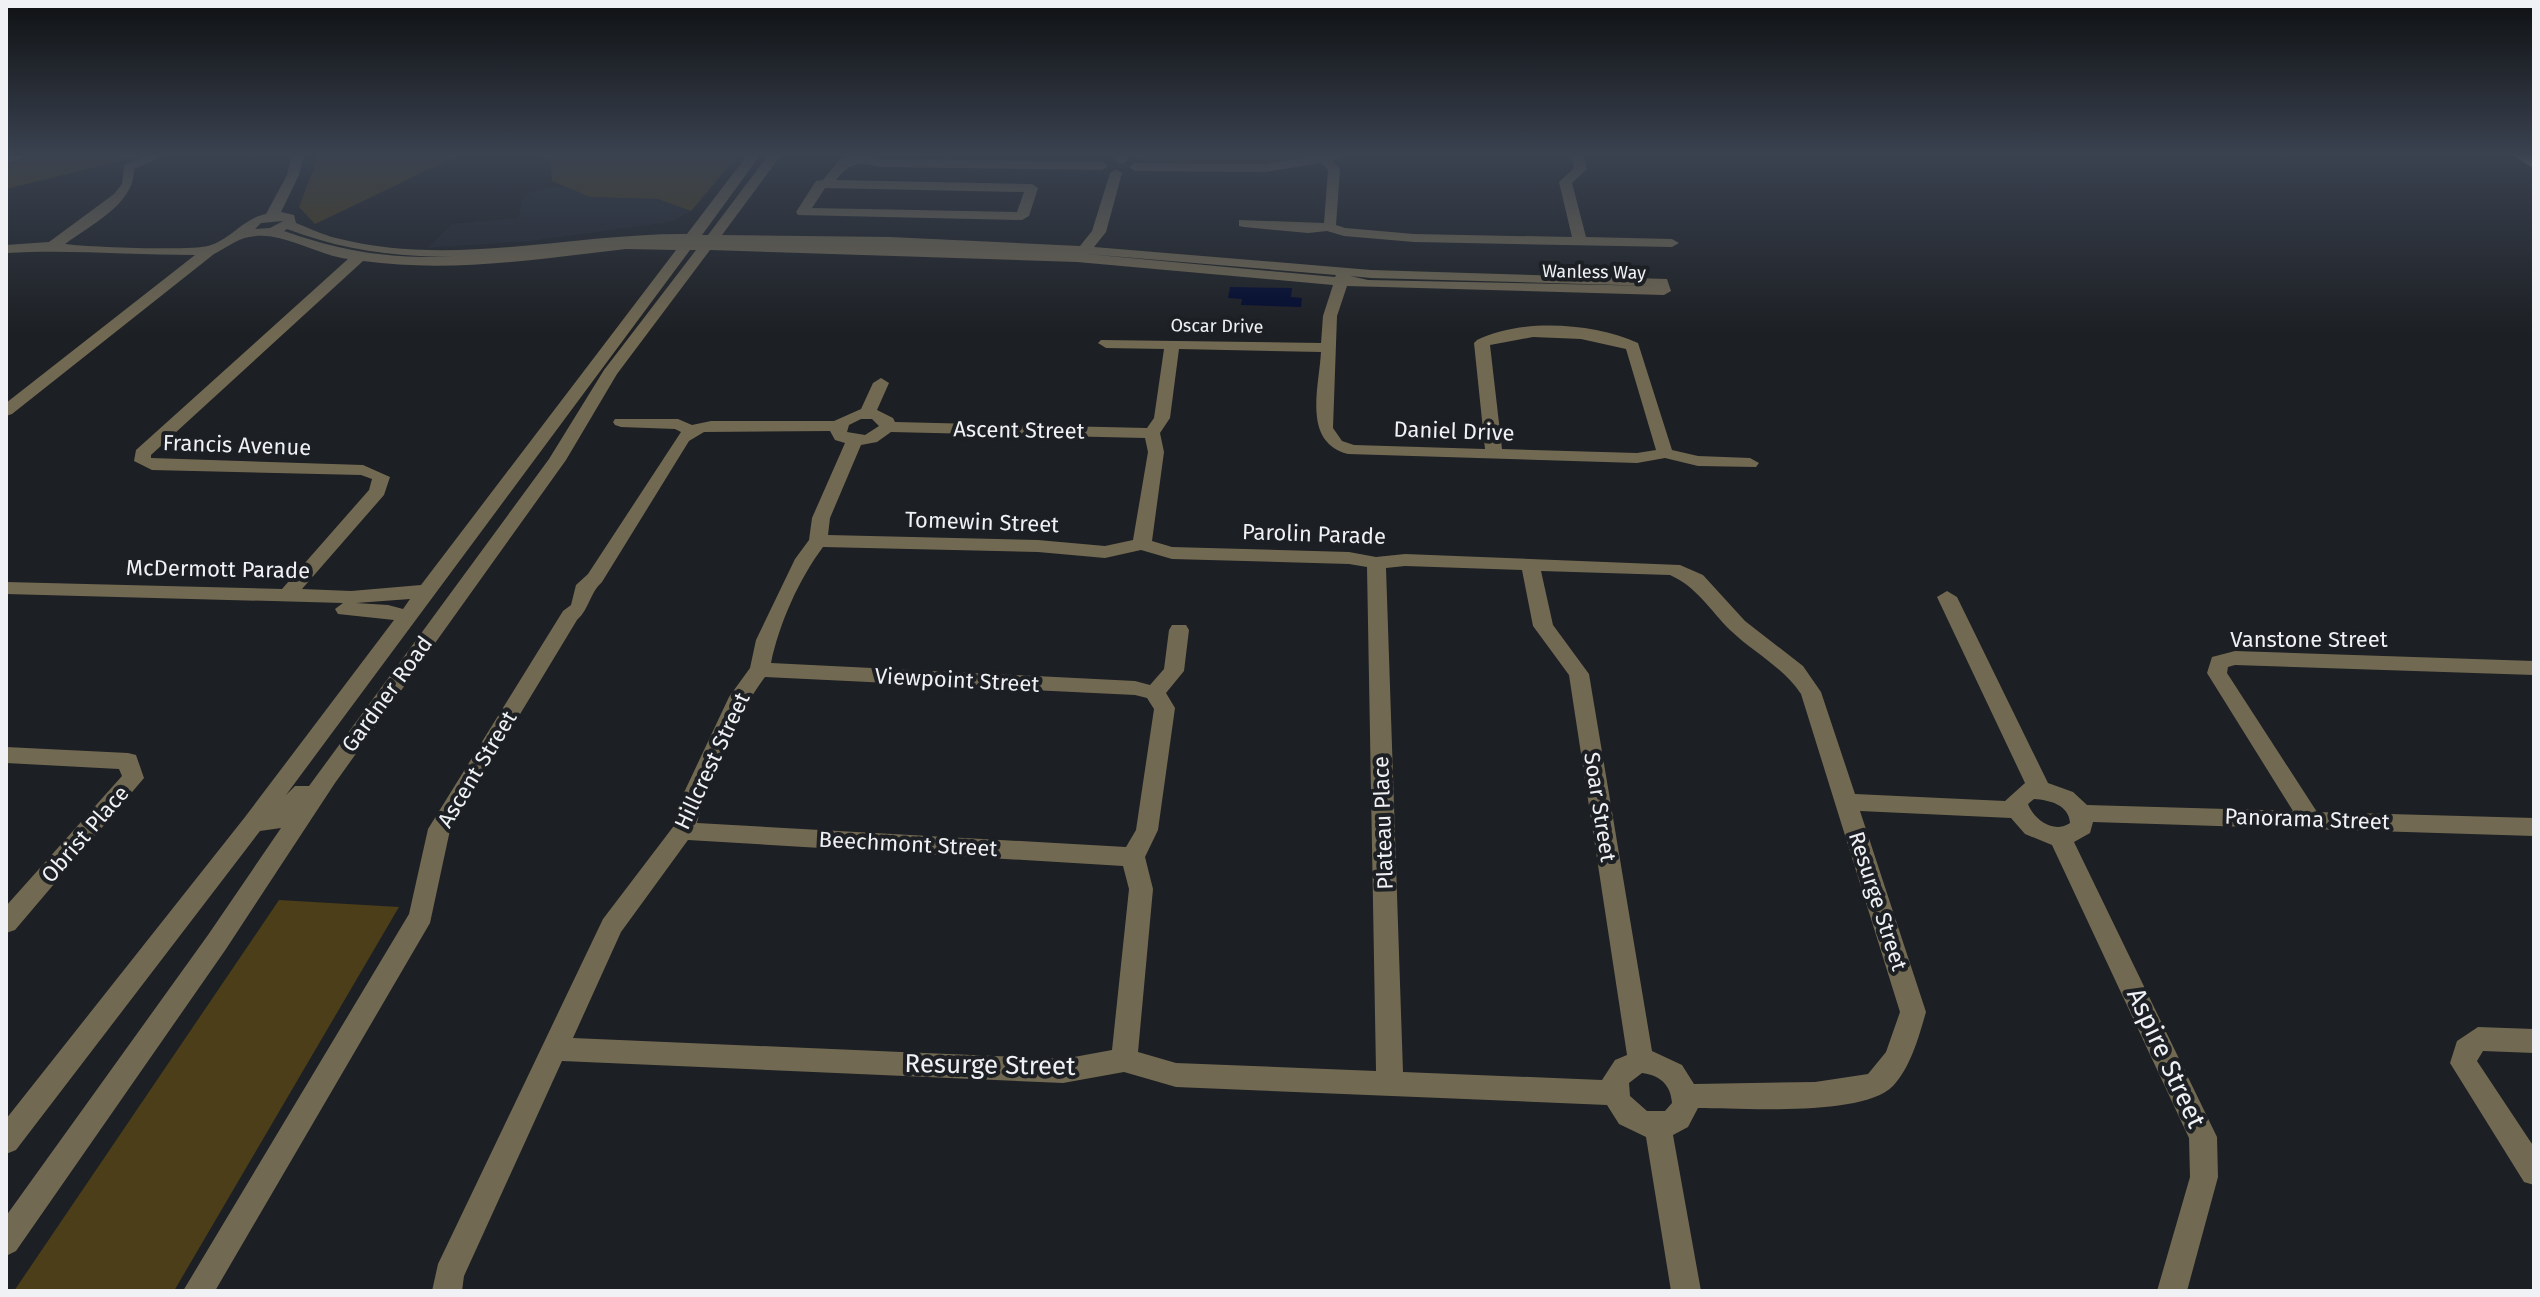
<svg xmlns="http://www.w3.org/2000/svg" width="2540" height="1297" viewBox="0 0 2540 1297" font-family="'Fira Sans',sans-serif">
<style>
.built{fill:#212730}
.green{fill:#4b3e18}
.water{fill:#00082f}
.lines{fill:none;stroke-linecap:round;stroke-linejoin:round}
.minor{fill:#726952;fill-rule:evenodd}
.major{fill:#c7b583;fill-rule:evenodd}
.labels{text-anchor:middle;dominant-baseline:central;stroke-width:8;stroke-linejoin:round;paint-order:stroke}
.far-street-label{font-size:18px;fill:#eff1f4;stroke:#1c1f23}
.street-label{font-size:22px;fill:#eff1f4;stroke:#1c1f23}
.near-street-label{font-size:26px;fill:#eff1f4;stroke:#1c1f23}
</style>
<rect width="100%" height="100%" fill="#1c1f23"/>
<!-- built -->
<path class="built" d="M564,186l26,11 68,2 33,12 -18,10 -24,4 -119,16 -103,7 25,-24 64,-6 3,-1 4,-21 16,-7z"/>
<!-- green -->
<path class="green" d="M49,154h99l-142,35v-24z
M319,154h142l-146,70 -16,-17z
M533,154h206l-48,57 -33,-12 -68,-2 -38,-16 -1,-21z
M1136,154h188l-41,9 -19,1 -115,-2 -13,-4z
M279,900l120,7 -225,384h-160z"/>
<!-- water -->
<path class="water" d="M1230,287l62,1 -1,9 11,1 -1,9 -60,-2 1,-6 -14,-1z"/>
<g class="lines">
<!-- minor -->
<path class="minor" d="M13,154h22l-29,10v-8z
M148,154h20l-34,15c1,35 -44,56 -69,75 21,3 126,7 143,2 24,-7 34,-27 58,-32l21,-39 5,-21h12l-5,21 -18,37 13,3 2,8c13,5 27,12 40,15 115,30 236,-5 351,-4l61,-80h13l-59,81h6l61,-81h13l-60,81 168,2 190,9 12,-15 18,-58 6,-4 6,4 -16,59 -12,15 277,23 296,9 4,12 -7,4 -317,-9 -10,30 -4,112 9,13 12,4 131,4 -11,-106 3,-3c45,-22 116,-17 161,3l34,107 26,6 52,2 9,5 -3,4 -58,-1 -33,-8 -28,5 -289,-9c-46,-12 -29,-66 -27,-102l-142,-3 -9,69 -10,15 4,19 -12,89 20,6 177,5 27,5 29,-3 275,11 23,10 42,46 58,45 18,26 34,102 150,7 20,-18 -88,-186 10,-6 10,6 91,186 25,9 14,13 206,6 -86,-138 5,-16 23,-6 299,10v14l-299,-10 -7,2 -1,6 90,139 217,6v18l-441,-14 -3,11 -16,9 143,295 1,40 -31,114h-30l33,-114 -1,-39 -137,-293 -27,-11 -14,-16 -151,-7 66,201c-7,24 -15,55 -33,74 -30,31 -152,22 -195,22l-10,19 -15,8 28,156h-30l-25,-154 -27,-13 -12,-19 -431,-18 -52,-15 -61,11 -501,-22 -98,215 -2,15h-30l6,-27 165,-345 70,-92 7,-26 49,-104 21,-29 6,-28 39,-81 14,-19 3,-22 33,-75 -10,-3 -5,-9 -126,1 -15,9 -87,141c-13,12 -12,26 -25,38l-127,210 -20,93 -215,368h-32l226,-377 19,-85 135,-218 8,-6 5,-20 12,-11 93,-142 -6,-3 -54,-2 -6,-2 -2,-3 2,-3h63l14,6 19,-4h123l27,-12 12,-26 8,-5 8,5 -12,27 16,8 2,4 252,6 7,-10 10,-69 -58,-1 -8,-5 3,-3 220,3 2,-27 10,-31 -256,-23 -367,-12 -93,124 -51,86 -231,323 -109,166 -210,302 -10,5v-40l202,-281 73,-107 -21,3 -244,319 -10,4v-35l239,-302 149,-197 -56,-6 -3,-5 8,-6 -337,-9v-12l276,7 87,-99 3,-11 -11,-4 -209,-5 -18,-9 2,-11 212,-191c-32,-4 -67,-29 -99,-22 -12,2 -25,12 -35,17l-202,160 -6,2v-13l189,-148c-63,0 -126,-6 -189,-2v-8l43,-3 65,-48 8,-10 2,-19zM283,221l-13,7 -15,1 6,-6zM287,229c55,21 109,28 167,28 -66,1 -107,-4 -170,-26zM626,249l50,1 -255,335 -70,6 -49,-2 82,-94 6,-18 -27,-12 -212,-7v-3l212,-194c88,12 175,-2 263,-12zM690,250h6l-92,120 -55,89 -240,327h-14l-9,9zM1087,254l249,21 -1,2zM1350,276l21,2 285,8 -288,-6zM1533,337l48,2 45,10 30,101 -19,3 -135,-4 -12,-104zM861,419h11l7,7 -14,9 -18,-3 2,-7zM891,432l254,6 3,14 -15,88 -28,6 -67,-6 -210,-5 2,-17 31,-73 16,-3zM823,547l215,5 67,6 36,-8 31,9 177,5 18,3 9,504 -200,-8 -38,-11 15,-163 -8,-32 13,-27 17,-122 -9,-15 18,-22 5,-41 -3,-5h-14l-3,5 -5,39 -14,16 -15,-4 -364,-18c8,-39 28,-84 52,-116zM1405,566l117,4 11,56 36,49 58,380 -12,5 -13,20 -199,-8 -17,-504zM1541,571l129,4c27,12 40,35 60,55 24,23 52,36 71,64l99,318 -14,40 -18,22 -53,8 -121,2 -12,-19 -30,-14 -63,-377 -36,-49zM410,599l-7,10 -15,-4 -32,-2zM765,677l370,18 12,3 7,11 -18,121 -10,17 -429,-24c12,-47 39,-107 68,-146zM2034,799c16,1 35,6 36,24 -16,11 -36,-3 -42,-19zM688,840l435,26 6,23 -17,161 -49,9 -490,-21 48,-106zM1642,1073c18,2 29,12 30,30l-7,8h-18l-17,-15 -1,-13z
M857,154h12l12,5 221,3 6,4 -6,4 -221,-3c-22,-6 -31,-5 -45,13l196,4 6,4 -9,28 -7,4 -224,-5 -2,-3 20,-31 7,-1 16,-20zM825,188h2l197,4 -7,20 -205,-4z
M1118,154h12l-5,9 -4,1 -6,-4z
M1327,154h21l-16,6 8,9 -4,56 9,3 69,6 158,3 -13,-55 15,-14 -3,-14h12l4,15 -15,14 14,54 86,2 7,4 -7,4 -258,-5 -70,-6 -17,-5 -19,2 -64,-6 -5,-1v-6l85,3 4,-53 -7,-7 -56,9 -130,-1 -6,-4 6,-4 130,1z
M6,747l122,6 8,2 8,23 -129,152 -9,3v-27l116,-130 -3,-7 -113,-6z
M2478,1027l56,2v24l-51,-2 -6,10 57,86v38l-10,-3 -74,-119 7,-22z"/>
<!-- major -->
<path class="major" d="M2512,154h15l7,5v10z"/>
</g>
<!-- sky -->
<linearGradient id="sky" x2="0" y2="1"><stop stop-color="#0f1113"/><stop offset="0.46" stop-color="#3a4250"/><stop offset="1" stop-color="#3a4250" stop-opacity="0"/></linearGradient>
<rect width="2540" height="336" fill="url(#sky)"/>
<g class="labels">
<!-- far-street labels -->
<g class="far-street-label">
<text transform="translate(1594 272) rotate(1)">Wanless Way</text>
<text transform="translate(1217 326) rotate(1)">Oscar Drive</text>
</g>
<!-- street labels -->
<g class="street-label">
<text transform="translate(1019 430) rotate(1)">Ascent Street</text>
<text transform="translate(1454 431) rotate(2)">Daniel Drive</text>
<text transform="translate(237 445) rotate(2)">Francis Avenue</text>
<text transform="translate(982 522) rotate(2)">Tomewin Street</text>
<text transform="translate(1314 534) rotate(2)">Parolin Parade</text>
<text transform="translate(218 569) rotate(1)">McDermott Parade</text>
<text x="2309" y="639">Vanstone Street</text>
<text transform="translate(957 680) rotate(3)">Viewpoint Street</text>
<text transform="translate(387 694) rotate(-54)">Gardner Road</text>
<text transform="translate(712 761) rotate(-65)">Hillcrest Street</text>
<text transform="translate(477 769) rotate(-59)">Ascent Street</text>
<text transform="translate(1600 807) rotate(81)">Soar Street</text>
<text transform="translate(2307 819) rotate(2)">Panorama Street</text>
<text transform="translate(1383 823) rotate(-92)">Plateau Place</text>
<text transform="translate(85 834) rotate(-49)">Obrist Place</text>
<text transform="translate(908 844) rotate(3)">Beechmont Street</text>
<text transform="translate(1878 901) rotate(72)">Resurge Street</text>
</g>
<!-- near-street labels -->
<g class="near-street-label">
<text transform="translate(2166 1058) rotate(65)">Aspire Street</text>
<text transform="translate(990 1065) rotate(1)">Resurge Street</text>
</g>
</g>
<!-- border -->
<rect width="2540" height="1297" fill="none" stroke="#eff1f4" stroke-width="16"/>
</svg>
